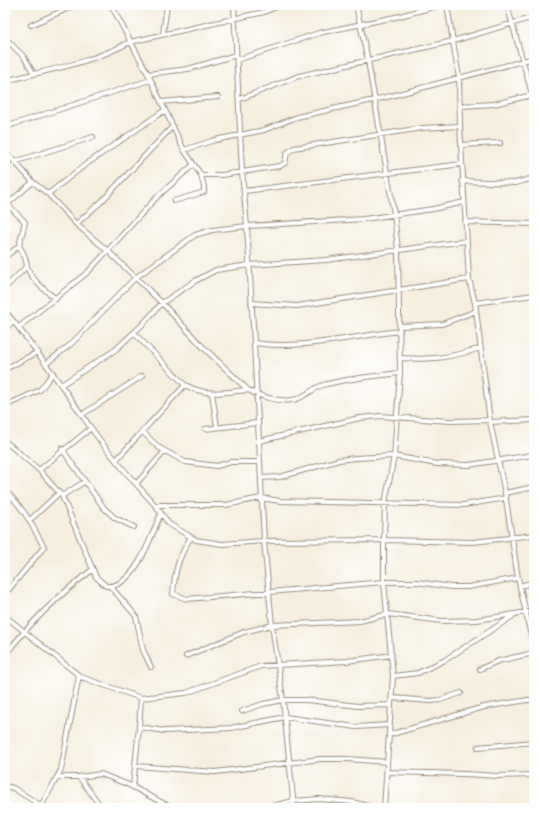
<svg xmlns="http://www.w3.org/2000/svg" width="539" height="813" viewBox="0 0 539 813" font-family="'Balsamiq Sans',sans-serif">
<style>
.lines{fill:none;stroke-linecap:round;stroke-linejoin:round}
.minor-casing{stroke:#988c7e;stroke-width:6}
.minor{stroke:#fff;stroke-width:4}
</style>
<rect width="100%" height="100%" fill="#fff"/>
<filter id="ink" filterUnits="userSpaceOnUse"><feTurbulence type="fractalNoise" baseFrequency=".025" numOctaves="2"/><feDisplacementMap in="SourceGraphic" scale="8" xChannelSelector="R" yChannelSelector="G"/><feConvolveMatrix kernelMatrix="1 2 1 2 8 2 1 2 1" color-interpolation-filters="sRGB"/></filter>
<filter id="wash" filterUnits="userSpaceOnUse"><feTurbulence type="fractalNoise" baseFrequency=".012" numOctaves="4" result="noise"/><feDisplacementMap in="SourceGraphic" scale="16" xChannelSelector="R" yChannelSelector="G"/><feGaussianBlur stdDeviation="0.9" result="paint"/><feColorMatrix in="noise" values="0 0 0 0 0 0 0 0 0 0 0 0 0 0 0 0 0 1.4 0 .05"/><feComposite in="paint" operator="in"/></filter>
<g filter="url(#wash)">
<rect width="100%" height="100%" fill="#f6efdf"/>
</g>
<g filter="url(#ink)">
<g class="lines">
<defs>
<path id="minor" d="M111,5l37,69 36,76 17,25h21l58,-9 5,-3 2,-10 7,-5 128,-20 38,-2
M234,5l8,167 5,54 7,117 10,198 8,84 11,75 11,108
M356,5l12,56 26,153 4,35 2,124 -6,83 -9,47 -1,37v42l9,94 -9,132
M447,5l12,73 1,48 9,153 6,24 15,119 15,71 13,85 16,71
M507,5l27,96
M31,25l44,-20
M163,34l4,-29
M5,38l19,19 10,17
M237,60l82,-27 81,-17 40,-11
M148,74l40,-5 48,-14
M5,81c42,-11 87,-18 125,-39l134,-30 17,-7
M240,99l59,-23 154,-35 81,-24
M161,102l57,-5
M460,106l34,-2 38,-9
M5,127l145,-47
M461,145l39,-2
M184,150l31,-10 49,-10 33,-13 94,-21 143,-38
M5,151l28,31 15,12 28,30 32,27 54,52 40,43 46,44c12,6 30,12 45,10 11,-2 20,-12 30,-15 25,-7 51,-9 77,-12
M14,162l79,-25
M462,181l53,2 19,-5
M244,191l218,-27
M48,194l37,-29 80,-55
M174,201l30,-9v-5l-3,-12
M7,204l18,18 -6,24c5,7 7,12 8,20 3,13 19,25 29,33
M5,206l28,-24
M465,222l69,2
M76,224l25,-22 71,-75
M5,257l14,-11
M5,288l22,-22
M251,303l46,3 172,-27
M475,303l59,-8
M5,311c31,37 58,77 86,117 20,28 42,53 64,77h71l35,-7 19,3 184,4 42,-7
M400,326l42,-2 34,-13
M19,327l69,-55 69,-75 36,-32
M5,329l8,-8
M134,333l51,52
M254,343c48,7 98,-7 146,-12
M401,358c33,2 47,0 80,-10
M47,363l24,-19 64,-66 60,-43 17,-5 35,-4 117,-7 69,-10 31,-7
M5,369l33,-17
M61,385l54,-35 26,-24 21,-23 33,-22 21,-11 33,-5 77,-5 140,-19
M212,393l5,34
M7,405l33,-15 13,-17
M83,414l59,-38
M490,422l44,-2
M205,429l52,-6
M143,432l15,15 27,15 32,4 14,-4h29
M5,441l34,29 52,-42
M259,441l101,-23 20,-2 70,5 40,-1
M62,449l42,59 11,10 19,9
M116,460l69,-75c22,12 39,7 63,5
M39,470l23,26 34,81 10,9c29,3 46,-52 55,-73
M261,478l19,-1 59,-17 16,-2 39,-2 43,8 32,1 63,-10 2,-3
M136,484l29,-33
M5,491c18,15 28,36 39,56l-39,47
M505,493l29,-6
M62,496l22,-14
M155,505l14,19 27,16 26,4 42,-3 120,-1 89,2 61,-7
M30,520l29,-27
M191,537c-13,21 -16,33 -18,57l14,5 197,-17h33l34,5h17l50,-9
M110,586l26,30 7,34 8,17
M520,586l14,-4
M5,616l76,61 60,21 45,-5 75,-27 86,-5 45,-6
M5,655c25,-32 55,-61 87,-85
M186,656l58,-24 28,-7 88,-4 28,-7 54,7 35,-1 50,-8
M480,669l18,-8 36,-8
M393,676l25,-3 27,-13 68,-44
M141,698l-2,29 26,4 66,-3 54,-11 71,10 34,-2
M392,698l39,3 9,-1 21,-7
M242,711l21,-7 20,-4h24l51,6 33,-1
M389,735l95,-28 50,-8
M478,747l56,-5
M136,766l79,6 106,-13h27l39,3
M386,772l79,2 33,2 36,-1
M57,777h22l22,-3 28,11 43,23
M79,777l23,31
M5,786l8,2 32,20
M133,787l6,-60
M172,807l17,1
M40,808l21,-38 18,-94
M232,808l40,-2 21,-5 26,-2 33,3 19,5h13"/>
</defs>
<!-- minor casing -->
<use href="#minor" class="minor-casing"/>
<!-- minor -->
<use href="#minor" class="minor"/>
</g>
</g>
<!-- margin -->
<rect width="539" height="813" fill="none" stroke="#fff" stroke-width="20"/>
</svg>
